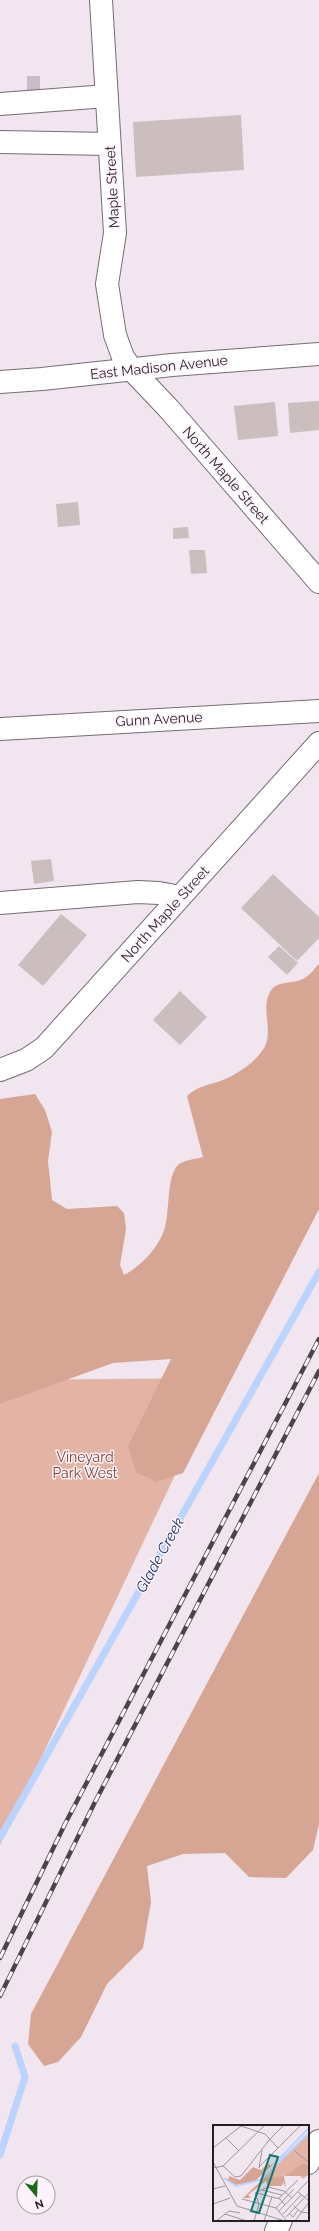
<svg xmlns="http://www.w3.org/2000/svg" width="319" height="2231" viewBox="0 0 319 2231" font-family="Raleway,sans-serif">
<style>
.green{fill:#e3b4a5}
.forest{fill:#d6a594}
.lines{fill:none;stroke-linecap:round;stroke-linejoin:round}
.stream{stroke:#bbd3fd;stroke-width:7}
.building{fill:#ccbdbf}
.minor-tunnel{stroke:#c8bdc6;stroke-width:22;stroke-dasharray:22 11;stroke-linecap:butt}
.minor-casing{stroke:#756c74;stroke-width:24}
.minor{stroke:#fff;stroke-width:22}
.rail-casing{stroke:#4b454a;stroke-width:4.5}
.rail{stroke:#fef3fc;stroke-width:3;stroke-dasharray:9;stroke-linecap:butt}
.labels{text-anchor:middle;dominant-baseline:central;stroke-width:3;stroke-linejoin:round;paint-order:stroke}
.street-label{font-size:14px;fill:#231f22;stroke:#fef3fc}
.park-label{font-size:14px;fill:#80412b;stroke:#fef3fc}
.water-label{font-size:15px;font-style:italic;fill:#193465;stroke:#fef3fc}
.inset-river{fill:none;stroke:#bbd3fd;stroke-width:2}
.inset-road{fill:none;stroke:#9f969d;stroke-width:1}
.view{fill:#0f766e;fill-opacity:0.15;stroke:#0f766e;stroke-width:2}
.inset-edge{fill:none;stroke:#231f22;stroke-width:2}
</style>
<rect width="100%" height="100%" fill="#f1e5ef"/>
<!-- green -->
<path class="green" d="M221,1378l-221,467v-465z"/>
<!-- forest -->
<path class="forest" d="M319,964v245l-136,264 -27,9 -20,-10 -8,-26 43,-87 -58,4 -113,41v-305l35,-5 10,16 7,22 -4,29 4,39 15,9 50,-3 7,7 2,16 -6,36 4,10c17,-9 32,-25 39,-42 8,-17 2,-57 16,-69 6,-4 17,-5 24,-7l-16,-61c10,-10 23,-11 36,-16 14,-6 30,-16 39,-29 13,-17 -1,-39 7,-57 7,-16 25,-8 37,-17 5,-3 9,-9 13,-13z
M319,1473v351l-6,26 -27,28 -37,-1 -24,-24 -42,1 -36,12 4,36 -8,46 -36,36 -26,53 -23,25 -14,4 -16,-22 3,-30z"/>
<g class="lines">
<!-- stream -->
<path class="stream" d="M0,1838l319,-566
M0,2155l25,-78 -10,-31"/>
</g>
<!-- building -->
<path class="building" d="M241,115l3,55 -108,7 -3,-55z
M319,401v29l-29,3 -2,-30z
M275,402l3,34 -40,4 -4,-34z
M78,502l2,23 -22,2 -2,-23z
M188,527l1,11 -16,1v-11z
M189,550h16l2,23 -16,1z
M51,859l3,22 -20,3 -3,-23z
M273,874l46,43v21l-22,23 -56,-53z
M61,914l26,21 -44,51 -25,-21z
M279,946l19,17 -11,12 -19,-18z
M180,991l27,26 -27,28 -27,-25z"/>
<g class="lines">
<!-- minor-tunnel -->
<path class="minor-tunnel" d="M27,87h13"/>
<defs>
<path id="minor" d="M101,0l14,233 -8,51 8,51 8,22 9,13 37,39 150,173
M0,104l107,-8
M0,142l109,2
M0,382l42,-3 130,-14 147,-11
M0,729l319,-18
M0,903l138,-11 21,1 21,4
M0,1070l26,-10 18,-12 275,-305
M308,2163l11,-22
M276,2231l5,-11"/>
</defs>
<!-- minor casing -->
<use href="#minor" class="minor-casing"/>
<!-- minor -->
<use href="#minor" class="minor"/>
<defs>
<path id="rail" d="M0,1958l65,-134 254,-485
M0,1996l94,-192 225,-433"/>
</defs>
<!-- rail casing -->
<use href="#rail" class="rail-casing"/>
<!-- rail -->
<use href="#rail" class="rail"/>
</g>
<g class="labels">
<!-- street labels -->
<g class="street-label">
<text transform="translate(112 187) rotate(-93)">Maple Street</text>
<text transform="translate(159 367) rotate(-6)">East Madison Avenue</text>
<text transform="translate(226 475) rotate(49)">North Maple Street</text>
<text transform="translate(159 719) rotate(-3)">Gunn Avenue</text>
<text transform="translate(165 914) rotate(-48)">North Maple Street</text>
</g>
<!-- park labels -->
<g class="park-label">
<text x="85" y="1457">Vineyard<tspan x="85" dy="16">Park West</tspan></text>
</g>
<!-- water labels -->
<g class="water-label">
<text transform="translate(160 1555) rotate(-61)">Glade Creek</text>
</g>
</g>
<!-- overview -->
<g transform="translate(213 2125)">
<rect width="96" height="96" fill="#f1e5ef"/>
<path d="M96,7v42l-2,2 -4,3 -4,-4h-10l-18,4 -6,-2z" fill="#e3b4a5"/>
<path d="M63,37l-22,20 -18,3 -13,-7 6,1v-3l11,4 13,-13 8,3 6,-6 4,1zM91,38l5,3 -2,10h-22zM54,50l1,3 16,-2 2,12 -3,-6 -1,4h-15l-1,-5 -18,14 3,3h-8z" fill="#d6a594"/>
<path class="inset-river" d="M63,37l33,-34M11,53l12,8 24,-6 49,-47"/>
<path class="inset-road" d="M28,1l24,8 13,14M13,13l13,13M0,23l28,-22M82,26l14,12M0,37l24,44 48,15M10,41l42,-41M46,42l42,-42M0,43l10,-2 12,11 6,-1 29,-37 14,-14M46,43l3,-18M0,64l12,-3M49,65l20,5M85,67l11,9M44,68l23,6 5,6M29,74l34,9 11,13M65,74l20,-19M0,79l17,-6M81,81l7,6 8,1M63,83l18,-19M66,86l30,-31M76,88l4,4 5,-7M12,89l22,7M70,89l18,-19M73,92l22,-23M3,96l13,-10 11,2M41,96l5,-17 -4,-11 13,-6 16,4 8,7M51,96l8,-24M82,96l14,-19"/>
<path class="view" d="M57,30l8,2 -19,56 -8,-2z"/>
<rect width="96" height="96" class="inset-edge"/>
</g>
<!-- north arrow -->
<g transform="translate(36 2195) rotate(161)"><circle r="19" fill="#fef3fc" stroke="#a69ea5"/>
<path d="M0-3L7 15L0 10L-7 15Z" fill="#156d16"/>
<text y="-6" font-size="11" font-weight="bold" text-anchor="middle" fill="#231f22">N</text>
</g>
</svg>
